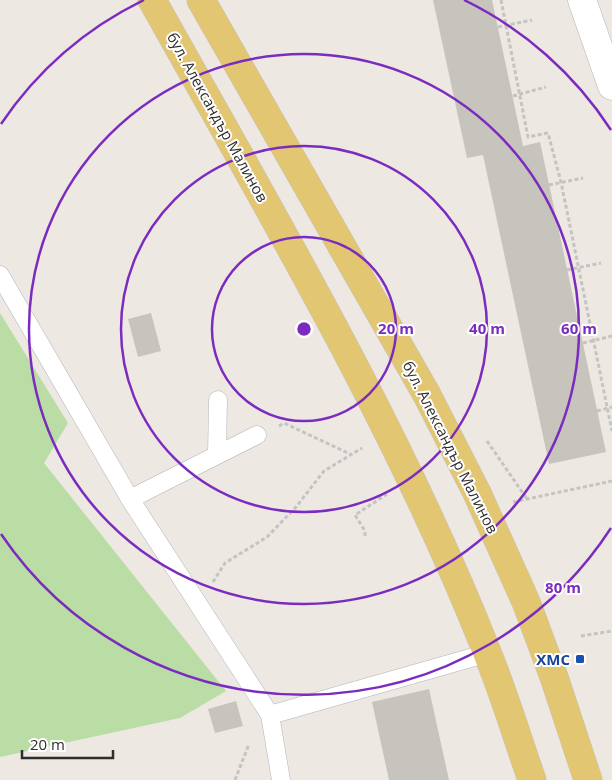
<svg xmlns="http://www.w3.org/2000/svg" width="612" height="780" viewBox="0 0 612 780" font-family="'Open Sans',sans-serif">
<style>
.green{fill:#badda6}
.building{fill:#c7c3bd}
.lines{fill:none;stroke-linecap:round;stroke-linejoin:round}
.service-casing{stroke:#b3b4bc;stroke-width:19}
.minor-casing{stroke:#b3b4bc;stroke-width:29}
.primary-casing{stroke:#c4c4c4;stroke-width:29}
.path{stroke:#c4c4c4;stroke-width:3;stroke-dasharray:4 2.5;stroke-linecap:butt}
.service{stroke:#fff;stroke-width:18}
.minor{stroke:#fff;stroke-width:28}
.primary{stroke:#e3c672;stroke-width:28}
.ring{fill:none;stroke:#7b2cbf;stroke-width:2.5}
.transit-dot{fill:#1a4fb4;stroke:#fff;stroke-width:2}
.labels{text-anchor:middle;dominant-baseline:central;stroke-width:4;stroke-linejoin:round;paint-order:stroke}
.street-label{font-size:15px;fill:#2e2e2e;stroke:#fff}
.transit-label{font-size:15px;font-weight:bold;fill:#164399;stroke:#fff;text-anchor:end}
.centre{fill:#7b2cbf;stroke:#fff;stroke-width:2.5}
.ring-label{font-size:15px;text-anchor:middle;font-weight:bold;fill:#7b2cbf;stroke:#fff;stroke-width:4;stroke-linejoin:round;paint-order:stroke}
</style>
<rect width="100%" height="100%" fill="#ede8e2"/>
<!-- green -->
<path class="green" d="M0,313l68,110 -24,40 182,228 -46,27 -180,39z"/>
<!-- building -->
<path class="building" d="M433,0h59l31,146 17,-4 66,310 -57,12 -66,-309 -16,3z
M151,313l10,38 -23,6 -10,-38z
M429,689l20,91h-60l-17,-78z
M236,701l7,25 -28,7 -7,-24z"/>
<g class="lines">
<defs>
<path id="service" d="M0,275l130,224 140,216 11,65
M217,455l1,-55
M130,499l127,-64
M270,715l218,-62"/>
<path id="minor" d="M582,0l30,86"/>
<path id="primary" d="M152,0c119,213 245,425 335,652 17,42 30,85 45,128
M201,0l226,395 50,98 49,109 28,75 34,103"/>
</defs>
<!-- service casing -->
<use href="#service" class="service-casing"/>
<!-- minor casing -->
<use href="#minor" class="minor-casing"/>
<!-- primary casing -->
<use href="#primary" class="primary-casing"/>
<!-- path -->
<path class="path" d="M501,0l27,137 20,-4 13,49 51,249
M498,27l34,-7
M513,96l33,-9
M549,185l34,-7
M567,270l34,-7
M583,343l29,-7
M597,411l15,-4
M279,426l5,-3 66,31
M487,441l40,58
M513,502l99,-21
M365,536v-5l-10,-16 32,-21
M213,582l12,-19 42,-26 29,-30 28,-36 38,-23
M581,636l31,-5
M235,780l14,-36"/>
<!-- service -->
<use href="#service" class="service"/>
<!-- minor -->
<use href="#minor" class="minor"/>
<!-- primary -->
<use href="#primary" class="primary"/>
</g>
<!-- distance rings -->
<g class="ring">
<circle cx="304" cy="329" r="92"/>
<circle cx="304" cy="329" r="183"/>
<circle cx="304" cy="329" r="275"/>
<path d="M611 528A366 366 0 0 1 1 534M1 124A366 366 0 0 1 144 0M464 0A366 366 0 0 1 611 130"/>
</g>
<!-- markers -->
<rect class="transit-dot" x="575" y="654" width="10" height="10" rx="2.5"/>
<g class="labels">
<!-- street labels -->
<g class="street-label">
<text transform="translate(218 117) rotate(61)">бул. Александър Малинов</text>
<text transform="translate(451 447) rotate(63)">бул. Александър Малинов</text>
</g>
<!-- transit labels -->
<g class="transit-label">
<text x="570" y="659">ХМС</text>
</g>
</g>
<circle cx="304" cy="329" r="8" class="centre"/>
<g class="ring-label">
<text x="396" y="334">20 m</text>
<text x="487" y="334">40 m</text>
<text x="579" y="334">60 m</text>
<text x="563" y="593">80 m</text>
</g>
<!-- scale -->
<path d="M22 750v8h91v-8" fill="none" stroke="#2e2e2e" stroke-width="2.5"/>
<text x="30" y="750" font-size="15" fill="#2e2e2e" stroke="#ffffff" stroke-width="4" paint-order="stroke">20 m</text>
</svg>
